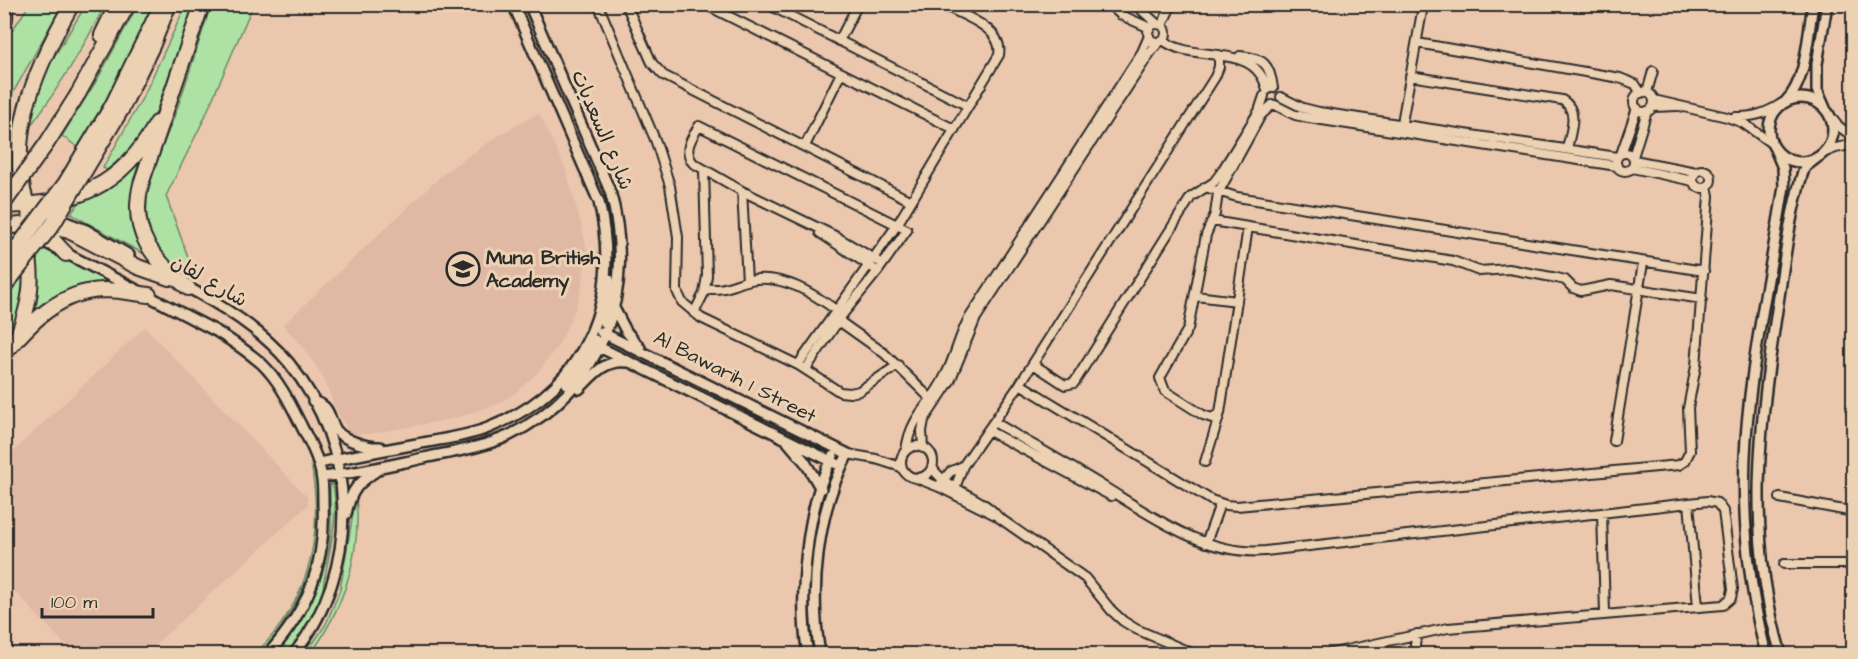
<svg xmlns="http://www.w3.org/2000/svg" width="1858" height="659" viewBox="0 0 1858 659" font-family="'Architects Daughter','Playpen Sans Arabic',sans-serif">
<style>
.built{fill:#e0b9a4}
.green{fill:#aee2a5;stroke:#6c8668;stroke-width:1.5}
.lines{fill:none;stroke-linecap:round;stroke-linejoin:round}
.minor-casing{stroke:#2b2b2b;stroke-width:12}
.tertiary-casing{stroke:#2b2b2b;stroke-width:14}
.motorway-casing{stroke:#2b2b2b;stroke-width:18}
.minor{stroke:#ecd1b3;stroke-width:8}
.tertiary{stroke:#ecd1b3;stroke-width:9}
.motorway{stroke:#ecd1b3;stroke-width:14}
.motorway-bridge-casing{stroke:#2b2b2b;stroke-width:18;stroke-linecap:butt}
.motorway-bridge{stroke:#ecd1b3;stroke-width:14}
.labels{text-anchor:middle;dominant-baseline:central;stroke-width:6;stroke-linejoin:round;paint-order:stroke}
.street-label{font-size:20px;fill:#2b2b2b;stroke:#ecd1b3}
.poi-label{font-size:20px;font-weight:bold;fill:#2b2b2b;stroke:#ecd1b3;text-anchor:start}
</style>
<rect width="100%" height="100%" fill="#ebc7ae"/>
<filter id="ink" filterUnits="userSpaceOnUse"><feTurbulence type="fractalNoise" baseFrequency=".0167" numOctaves="2"/><feDisplacementMap in="SourceGraphic" scale="12" xChannelSelector="R" yChannelSelector="G"/><feConvolveMatrix kernelMatrix="1 2 1 2 8 2 1 2 1" color-interpolation-filters="sRGB"/></filter>
<g filter="url(#ink)">
<!-- built -->
<path class="built" d="M539,113l26,55 16,55 6,27 -5,37 -8,25 -16,34 -20,26 -22,20 -18,12 -42,14 -25,5 -62,11h-19l-13,-22 -15,-37 -24,-34 -15,-16 162,-153 56,-38z
M145,327l162,170 1,8 -163,149h-71l-69,-73v-122z"/>
<!-- green -->
<path class="green" d="M29,5h33l-57,102v-66z
M86,5h19c-22,44 -48,86 -78,126l10,-47z
M138,5h15l-30,64 -44,79 -17,-12 36,-58z
M186,5h8l-39,110c-12,23 -28,39 -48,55l-4,-2 41,-73z
M211,5h42l-50,116 -37,75 30,83c-82,-42 -43,-105 -19,-170 12,-35 23,-70 34,-104z
M13,110c-8,25 -8,51 -1,76l-7,-1v-60z
M150,145l-13,39 16,75 -82,-45 9,-13 10,-5z
M5,229l13,7 11,35 -11,55 -13,18z
M32,239l86,45c-44,-3 -56,8 -86,37 10,-28 7,-54 0,-82z
M310,458h2c18,75 -2,140 -52,196h-5c56,-54 70,-121 55,-196z
M331,479c10,26 -1,70 -6,97 -2,6 -1,12 -3,18 -6,22 -21,43 -35,60h-11c29,-34 52,-78 55,-124 1,-16 -3,-36 0,-51z
M356,496c6,58 -13,112 -45,158h-5l20,-30 14,-34z"/>
<g class="lines">
<defs>
<path id="minor" d="M598,4l58,138 14,44 8,51 -1,54 5,11 19,16 97,47 42,27 10,1 9,-2 39,-26
M626,4l26,59 11,12 248,126
M704,4l250,125
M767,4l201,102
M1109,4l12,11 29,13
M1135,4l22,20
M1148 33a9 9 0 1 1 18 0a9 9 0 1 1-18 0Z
M1162,25l10,-21
M4,29c5,-8 6,-16 1,-25
M1163,40c31,25 93,0 104,50
M839,41l19,-37
M1417,43l203,35 15,6 6,9
M1240,56c24,2 30,8 33,32
M1410,76l152,24c18,10 8,33 5,49
M1647,92l6,-21
M1634 102a10 10 0 1 1 20 0a10 10 0 1 1-20 0Z
M1281,97l22,11 16,4 298,45
M1654,100l73,17 16,6 28,20
M1275,105l20,10 14,3 308,48
M1653,107l24,-1
M1829,115l9,11 16,11
M1735,117c18,0 30,-3 46,-13
M1401,128l22,-122
M805,146l36,-73
M1616 162a9 9 0 1 1 18 0a9 9 0 1 1-18 0Z
M1823,153l13,-5 18,-4
M1621,154l16,-46
M1633,157l14,-46
M1634,160l62,12
M1632,168l61,13
M1693 179a9 9 0 1 1 18 0a9 9 0 1 1-18 0Z
M1205,187l32,10 467,74
M742,191l5,90
M1212,221l241,40 26,10 30,-2 48,9 8,2 8,8 8,3 30,-6 91,14
M820,233l53,35
M705,288c18,4 29,-4 45,-8 32,-7 64,14 89,32
M1196,296l41,5
M694,313l10,-20 3,-17 -3,-106
M839,321l45,32 48,47
M1033,364l32,21 9,-2 117,-186 23,-15 6,-8 39,-63 5,-15
M798,365l99,-140 102,-170c5,-28 -38,-40 -58,-51
M806,369l37,-55 35,-43 29,-41 -208,-104c-8,13 -16,24 -6,37l49,28 93,45 48,28
M1020,384l191,116 15,5 11,1 442,-41 6,-4 5,-10 -2,-43 8,-42 13,-170 -2,-10
M1220,413l-8,5 -9,-3 -38,-24 -5,-13 28,-49 18,-94 9,-21 3,-21 43,-78 11,-10
M994,422c37,22 75,43 112,66 47,29 101,68 159,63l442,-50 10,2 6,8 10,78 -2,9 -8,7 -275,23 -120,26
M989,431l122,65
M1614,441l29,-178
M901 462a16 16 0 1 1 32 0a16 16 0 1 1-32 0Z
M923,448l-1,-17 2,-11 26,-39 26,-63 174,-265 10,-12
M906,450c5,-36 25,-44 39,-74 10,-18 13,-37 23,-56l174,-268 7,-16
M848,454l28,5 25,8
M1205,462l15,-49 28,-186
M932,467c14,24 49,28 66,50l87,61 26,32 12,11 13,8 58,25
M916,478l23,9 58,29
M941,483l9,-11 13,-6
M953,494l10,-28 57,-82 195,-307 4,-10v-12
M1780,498l74,14
M1689,503l9,104
M1602,513l3,100
M1206,543l14,-39
M1784,564h70
M1416,654l-1,-9 2,-11"/>
<path id="tertiary" d="M1769 130a32 32 0 1 1 64 0a32 32 0 1 1-64 0Z
M1786,101c21,-20 22,-68 27,-97
M1825,108l-8,-18v-26l10,-60
M53,217l33,13 43,25
M23,231l193,100c16,10 31,20 45,32 18,17 29,40 40,62 6,12 13,24 17,37 5,14 5,28 5,42 3,60 -15,106 -55,150
M183,285c38,20 78,44 106,78 69,85 73,205 5,291
M614,308l12,23 14,17
M604,322l6,-28 -1,-15
M601,332l247,122c-31,56 -39,138 -28,200
M595,345l246,121
M567,384l13,-16 14,-23 1,-5
M579,389c14,-14 26,-30 48,-27
M313,401c19,6 14,15 23,29 7,10 32,18 44,17
M788,442l17,20 16,27
M319,463c32,-7 65,-13 98,-19 24,-5 48,-7 71,-16 98,-38 134,-128 111,-226l-86,-198
M322,477c35,-4 68,-12 102,-19 28,-6 57,-10 84,-22 96,-46 130,-146 102,-245l-81,-187
M346,514c5,-25 12,-31 33,-45
M808,654c-10,-54 -2,-149 25,-198
M1766,654c-18,-70 -25,-144 -20,-216 6,-85 25,-168 38,-252l-1,-18 -8,-19
M1781,654c-35,-117 -22,-226 -4,-344 7,-45 12,-92 25,-135l3,-8 13,-10"/>
<path id="motorway" d="M102,35l15,-31
M78,94l50,-90
M112,106l48,-98
M121,110l32,-66 16,-40
M4,206c73,-3 116,-17 153,-83
M4,224l9,2 21,-3 35,8 69,36 31,11
M66,254c-7,-7 -13,-14 -19,-21 -5,-4 -11,-7 -14,-12 -33,-74 1,-151 39,-217
M188,288c-35,-30 -59,-54 -47,-104l61,-180
M18,335c11,-29 17,-55 9,-86
M4,354c26,-31 56,-63 99,-64 15,0 31,3 46,5"/>
</defs>
<!-- minor casing -->
<use href="#minor" class="minor-casing"/>
<!-- tertiary casing -->
<use href="#tertiary" class="tertiary-casing"/>
<!-- motorway casing -->
<use href="#motorway" class="motorway-casing"/>
<!-- minor -->
<use href="#minor" class="minor"/>
<!-- tertiary -->
<use href="#tertiary" class="tertiary"/>
<!-- motorway -->
<use href="#motorway" class="motorway"/>
<defs>
<path id="motorway-bridge" d="M4,203l43,-60 31,-49
M4,265l61,-81 47,-78
M4,287l49,-63 68,-114"/>
</defs>
<!-- motorway-bridge casing -->
<use href="#motorway-bridge" class="motorway-bridge-casing"/>
<!-- motorway-bridge -->
<use href="#motorway-bridge" class="motorway-bridge"/>
</g>
</g>
<!-- icons -->
<defs>
<symbol id="school-ring" viewBox="-11 -11 22 22"><circle r="9.5" fill="#ecd1b3" stroke="#2b2b2b" stroke-width="1.5"/><path d="M0-5L7-2L0 1L-7-2ZM-4 1L0 2.5L4 1V4Q0 6-4 4Z" fill="#2b2b2b"/></symbol>
</defs>
<g fill-rule="evenodd">
<use href="#school-ring" x="444" y="250" width="38" height="38"/>
</g>
<g class="labels">
<!-- street labels -->
<g class="street-label">
<text transform="translate(602 130) rotate(67)">شارع السعديات</text>
<text transform="translate(209 281) rotate(30)">شارع لفان</text>
<text transform="translate(735 377) rotate(27)">Al Bawarih 1 Street</text>
</g>
<!-- poi labels -->
<g class="poi-label">
<text x="486" y="258">Muna British<tspan x="486" dy="23">Academy</tspan></text>
</g>
</g>
<!-- margin -->
<rect width="1858" height="659" fill="none" stroke="#ecd1b3" stroke-width="24"/>
<rect x="12" y="12" width="1834" height="635" fill="none" stroke="#2b2b2b" stroke-width="2" filter="url(#ink)"/>
<!-- scale -->
<path d="M42 608v9h111v-9" fill="none" stroke="#2b2b2b" stroke-width="3"/>
<text x="51" y="608" font-size="18" fill="#2b2b2b" stroke="#ecd1b3" stroke-width="4.5" paint-order="stroke">100 m</text>
</svg>
